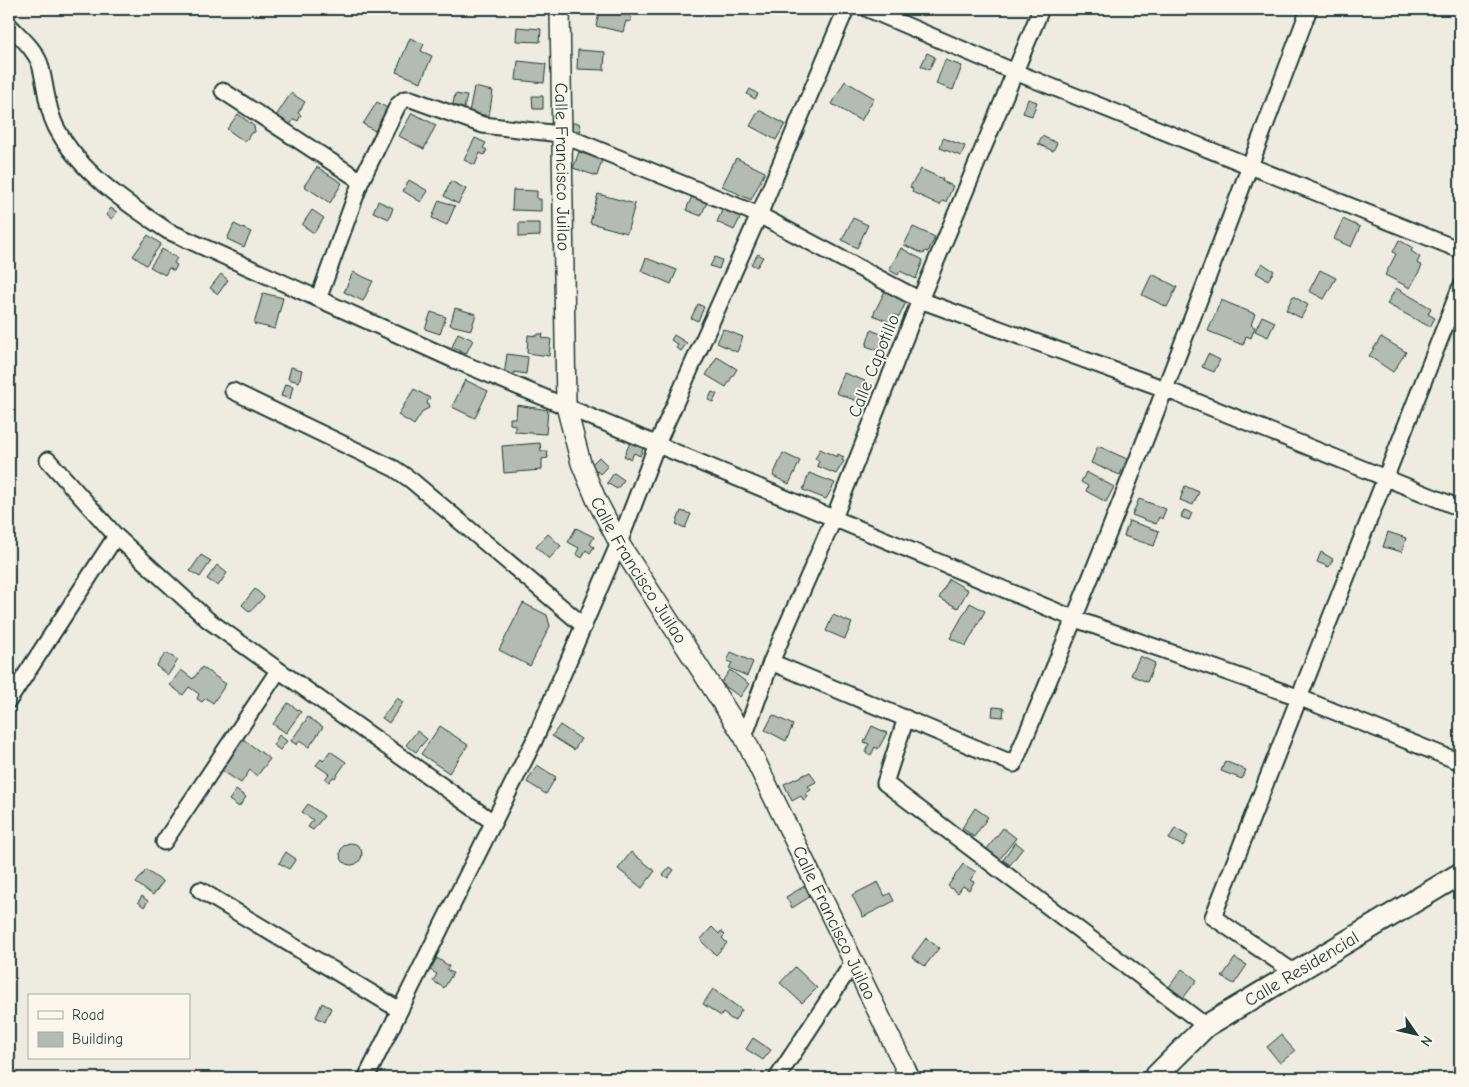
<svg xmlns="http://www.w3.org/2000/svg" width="1469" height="1087" viewBox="0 0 1469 1087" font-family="'Comic Neue',sans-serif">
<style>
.building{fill:#b4bbb0;stroke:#1f3d34}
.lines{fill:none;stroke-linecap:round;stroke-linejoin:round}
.minor-casing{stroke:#1f3d34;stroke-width:19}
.tertiary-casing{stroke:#1f3d34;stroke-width:22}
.secondary-casing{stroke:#1f3d34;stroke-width:25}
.minor{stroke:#fbf7ec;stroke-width:15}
.tertiary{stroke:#fbf7ec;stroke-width:19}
.secondary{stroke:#fbf7ec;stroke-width:21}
.labels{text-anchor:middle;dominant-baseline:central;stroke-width:4;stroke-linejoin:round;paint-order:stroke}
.street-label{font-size:18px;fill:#1f3d34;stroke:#fbf7ec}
</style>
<rect width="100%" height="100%" fill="#eeece1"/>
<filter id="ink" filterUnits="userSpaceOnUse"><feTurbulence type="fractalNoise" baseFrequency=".02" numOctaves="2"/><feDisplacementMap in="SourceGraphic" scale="10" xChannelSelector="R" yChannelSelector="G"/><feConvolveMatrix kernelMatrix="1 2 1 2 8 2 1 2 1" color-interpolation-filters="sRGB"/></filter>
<g filter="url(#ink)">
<!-- building -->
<path class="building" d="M596,9h34l3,1 -3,12 -4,-1 -3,11 -27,-6 3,-12 -4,-1z
M517,27l24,2 -1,13 -24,-1z
M410,38l14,6 -3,7 11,5 -11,26 -25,-10z
M578,50l27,2 -1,18 -27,-1z
M927,53l8,4 -6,13 -8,-4z
M945,60l17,6 -9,24 -17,-6z
M518,61l28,3 -2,19 -28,-3z
M845,81l29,17 -13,23 -29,-17z
M474,87l19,4 -4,25 -20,-4z
M750,89l8,5 -3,5 -8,-5z
M291,93l14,9 -7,11 3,2 -3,6 -4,-2 -6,9 -14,-9z
M455,94l12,2 -4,16 -11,-3z
M532,96h11v13h-10z
M1028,99l9,3 -5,14 -9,-3z
M377,102l12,7 -14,22 -12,-7z
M759,110l26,14 -9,16 -26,-14z
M412,113l24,12 -12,24 -25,-13z
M238,114l16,12 1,6 -4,1 -6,9 -18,-13z
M572,123h7l2,8h-9z
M1042,136l15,7 -4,8 -15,-7z
M475,138l11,5 -3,5 4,2 -3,5 -4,-2 -5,12 -11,-5z
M943,138l22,8 -4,10 -21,-8z
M579,152l23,8 -5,16 -24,-8z
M736,158l29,14 -14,28 -29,-14z
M317,167l25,16 -12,20 -26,-17z
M921,169l22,10 -1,2 11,5 -7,16 -4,-1 -2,4 -28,-13 1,-3 -3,-2z
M409,180l19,11 -7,11 -18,-11z
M451,181l15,8 -8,15 -14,-8z
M513,190l24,1v8h4v12l-29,-1z
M598,194l37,10 -8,29 -37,-10z
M693,194l15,6 -7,16 -15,-6z
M439,200l16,6 -8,19 -15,-7z
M378,201l15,7 -4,11 -16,-7z
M724,206l18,8 -8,16 -17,-8z
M111,208l6,4 -5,7 -6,-4z
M312,210l12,8 -10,15 -12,-8z
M853,218l15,7 -11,23 -15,-8z
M1343,219l17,8 -9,20 -17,-8z
M519,223h21v13l-21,1z
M234,224l17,8 -7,15 -17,-8z
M913,227l22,10 -7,15 -3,-1 -1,3 -20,-9z
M148,235l13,9 -15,21 -13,-9z
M1399,240l14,8 -2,3 9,6 -3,6 5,3 -12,22 -25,-13 11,-21 -3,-2z
M901,248l22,12 -7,19 -16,-8 -2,4 -9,-5z
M162,249l15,9 -3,5 3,2 -3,6 -5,-3 -4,7 -15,-8z
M758,254l5,3 -6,10 -6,-3z
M715,257l7,3 -3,9 -9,-3z
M646,258l31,12 -6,14 -30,-13z
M1262,263l12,8 -6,9 -12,-7z
M1320,270l16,8 -12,21 -15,-8z
M353,272l20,9 -10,20 -19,-9z
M221,274l7,6 -10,14 -8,-6z
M1152,274l25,13 -10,20 -25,-12z
M1396,288l35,20 -3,6 7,4 -5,9 -43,-23z
M886,289l21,11 -8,17 -4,-2 -4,8 -18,-8z
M263,293l20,5 -8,31 -21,-5z
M1293,296l15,9 -7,13 -15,-8z
M1221,300l34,14 -4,11 4,2 -4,11 -5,-2 -3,9 -35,-14z
M698,304l6,3 -6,14 -7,-3z
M455,308l21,6 -5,16 -21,-5z
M431,312l15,5 -6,17 -15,-5z
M1262,316l13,6 -7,15 -13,-6z
M723,329l20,8 -6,15 -20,-9z
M871,330l17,7 -5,15 -17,-6z
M458,333l15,7 -7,14 -14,-7z
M538,334h5l-1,4 9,1 -2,17 -22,-3 1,-18 9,1z
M674,335l13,8 -6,8 -5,-3 2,-3 -7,-5z
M1381,337l25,15 -13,20 -24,-16z
M507,354l21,3 -2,17 -12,-2v5l-10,-1z
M1208,354l12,6 -6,12 -12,-5z
M717,357l20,12 -11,18 -20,-12z
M291,367l11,3 -3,12 -11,-3z
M844,373l21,8 -8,20 -21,-8z
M465,380l23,11 -13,27 -23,-11z
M285,384l8,2 -3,13 -9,-3z
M414,389l16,9 -3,4 2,6 -6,3 -9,14 -16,-10z
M712,392l5,2 -4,8 -5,-2z
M517,405l31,5 -2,24 -31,-2v-7l-5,-1v-6h6z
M631,441l13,5 -4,10 -6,-3 -3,6 -7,-3z
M540,443l1,8h6l1,7 -6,1v11l-38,3 -2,-27z
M1098,446l29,13 -7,16 -29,-12z
M820,449l17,8 1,-3 6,3 -2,3 2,1 -8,13 -19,-8 2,-5 -4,-2z
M783,453l17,8 -11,23 -16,-8z
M599,457l9,9 -8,8 -9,-9z
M1086,472l28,15 -8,15 -20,-11 2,-5 -7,-4z
M614,473l10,7 -7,9 -10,-6z
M809,473l26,10 -9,16 -23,-9z
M1185,486l14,6 -6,13 -13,-5z
M1139,499l27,10 -4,10 -3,-2 -3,7 -24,-9z
M1184,510l8,3 -3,7 -8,-3z
M681,511l10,3 -6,14 -9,-4z
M1129,521l30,10 -5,15 -30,-10z
M576,528l18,9 -4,7 4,3 -4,6 -4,-3 -4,8 -6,-4 3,-6 -11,-6z
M1388,532l18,6 -4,14 -19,-5z
M548,534l13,12 -12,13 -13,-12z
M1321,552l12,7 -4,8 -12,-5z
M201,555l10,6 -11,16 -10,-6z
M217,565l10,8 -9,13 -11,-7z
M949,579l19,11 -10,18 -19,-10z
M255,589l9,8 -14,15 -8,-7z
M523,603l24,12 3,11 -20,40 -31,-16z
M970,603l15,8 -19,35 -16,-8z
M833,615l19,8 -7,16 -19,-8z
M731,652l22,10 -6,14 -18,-8 3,-5 -5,-2z
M166,653l12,7 -10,15 -12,-9z
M1140,656l15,7 -8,19 -16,-7z
M202,667l24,17 -13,19 -7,-5 -4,4 -5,-3 2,-5 -10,-7 -6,8 -13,-10 11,-15 12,9z
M730,670l19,14 -9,13 -19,-14z
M397,698l6,4 -14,21 -7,-5z
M288,703l13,9 -15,21 -13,-9z
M993,707l11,1 -1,9 -11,-1z
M773,715l20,10 -7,16 -21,-11z
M308,717l15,10 -14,20 -10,-6 -2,4 -6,-4z
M560,725l21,14 -7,11 -22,-14z
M440,726l28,19 -19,28 -28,-19z
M872,726l15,7 -9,16 -3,-2 -4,8 -6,-3 4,-8 -5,-2z
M417,731l10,8 -11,13 -10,-7z
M279,735l8,6 -7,9 -7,-5z
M243,739l27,20 -13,17 -7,-6 -9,13 -20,-13z
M330,751l16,11 -11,16 -2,-1 -4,5 -4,-3 4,-5 -13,-9 5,-6 2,2z
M1225,761l21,9 -4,9 -21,-8z
M537,765l19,12 -10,17 -19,-12z
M810,772l6,10 -8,4 3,4 -5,3 2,4 -4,4 -3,-5 -9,5 -8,-17z
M236,790l10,7 -7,10 -10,-7z
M308,804l16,12 -11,14 -5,-3 5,-7 -11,-8z
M975,808l13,9 -14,20 -12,-9z
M1003,828l13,10 -17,22 -13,-10z
M1175,828l13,8 -5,10 -14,-7z
M1015,842l8,6 -13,17 -7,-5z
M340 854a11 11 0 1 1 22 0a11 11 0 1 1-22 0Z
M286,852l10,7 -7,10 -10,-6z
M631,852l24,19 -13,17 -24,-19z
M963,864l13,8 -6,8 4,2 -5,8 -6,-4 -5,7 -10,-7z
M670,867l4,3 -6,8 -5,-3z
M146,870l17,12 -10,13 -17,-12z
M878,882l7,14 5,-3 4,8 -31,16 -11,-22z
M808,884l6,10 -22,14 -6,-11z
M142,896l6,5 -4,6 -6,-5z
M712,927l7,7 2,-3 4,4 -3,3 5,5 -11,12 -16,-15z
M926,938l13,10 -14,18 -13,-9z
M437,958l12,8 -2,4 6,3 -9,15 -11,-7 4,-7 -7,-4z
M1235,958l12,7 -13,19 -12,-7z
M795,967l22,21 -15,15 -22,-20z
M1182,969l15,11 -16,21 -7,-4 2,-4 -7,-6z
M713,989l29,21 -8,11 -11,-8 -2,3 -18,-12z
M322,1003l9,5 -6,14 -9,-5z
M1281,1035l14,16 -15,12 -13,-16z
M753,1038l18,12 -8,10 -17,-11z"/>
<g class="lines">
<defs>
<path id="minor" d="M868,9l147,63 445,178
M9,25c11,12 25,23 31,39 6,21 6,43 16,63 23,45 71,77 112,104l284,128 623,260 223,78 162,65
M223,91l138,90
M319,297l42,-116 37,-76 7,-6h6l72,26 77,9 199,81 161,85 245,89 295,119
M233,391l162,78 16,11 173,146
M48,460l68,76 92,84 285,202
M771,662l243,102c105,-249 200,-502 295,-755
M9,700l107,-164
M906,718l-21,65 321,243
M744,737l27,-75 63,-144 86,-218 121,-291
M164,842l114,-171
M200,890l198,119
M1295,973l-82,-56 247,-629
M366,1078l168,-337 85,-198 38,-99 102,-229 87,-206
M777,1078l77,-117"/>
<g id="tertiary">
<path id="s1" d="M560,9l6,397 15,57 15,36 23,44 125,194 166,341"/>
</g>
<g id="secondary">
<path id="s2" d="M1154,1078l52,-52 254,-152"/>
</g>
</defs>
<!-- minor casing -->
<use href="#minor" class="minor-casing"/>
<!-- tertiary casing -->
<use href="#tertiary" class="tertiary-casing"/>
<!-- secondary casing -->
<use href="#secondary" class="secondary-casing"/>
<!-- minor -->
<use href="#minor" class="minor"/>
<!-- tertiary -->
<use href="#tertiary" class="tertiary"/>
<!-- secondary -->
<use href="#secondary" class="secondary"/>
</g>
</g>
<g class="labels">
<!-- street labels -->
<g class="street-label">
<text stroke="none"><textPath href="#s1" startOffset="158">Calle Francisco Juilao</textPath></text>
<text transform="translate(874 366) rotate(-68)">Calle Capotillo</text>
<text stroke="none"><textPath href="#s1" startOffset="578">Calle Francisco Juilao</textPath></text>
<text stroke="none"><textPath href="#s1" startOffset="982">Calle Francisco Juilao</textPath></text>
<text stroke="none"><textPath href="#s2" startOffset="185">Calle Residencial</textPath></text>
</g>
</g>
<!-- margin -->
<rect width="1469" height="1087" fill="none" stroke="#fbf7ec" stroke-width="30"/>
<rect x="15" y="15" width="1439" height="1057" fill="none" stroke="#1f3d34" stroke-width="2" filter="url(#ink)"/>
<!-- legend -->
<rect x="28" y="994" width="162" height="65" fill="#fbf7ec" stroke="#a3ada2"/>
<rect x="38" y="1011" width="25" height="8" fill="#fbf7ec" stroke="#a3ada2"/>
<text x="72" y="1020" font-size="15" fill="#1f3d34">Road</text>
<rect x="38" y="1032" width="25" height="15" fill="#b4bbb0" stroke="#a3ada2"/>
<text x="72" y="1044" font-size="15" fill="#1f3d34">Building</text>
<!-- north arrow -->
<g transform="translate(1416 1034) rotate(124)" stroke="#fbf7ec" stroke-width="4" paint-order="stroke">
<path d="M0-4L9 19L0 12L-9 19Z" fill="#1f3d34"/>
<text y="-8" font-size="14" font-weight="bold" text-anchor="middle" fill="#1f3d34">N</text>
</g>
</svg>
